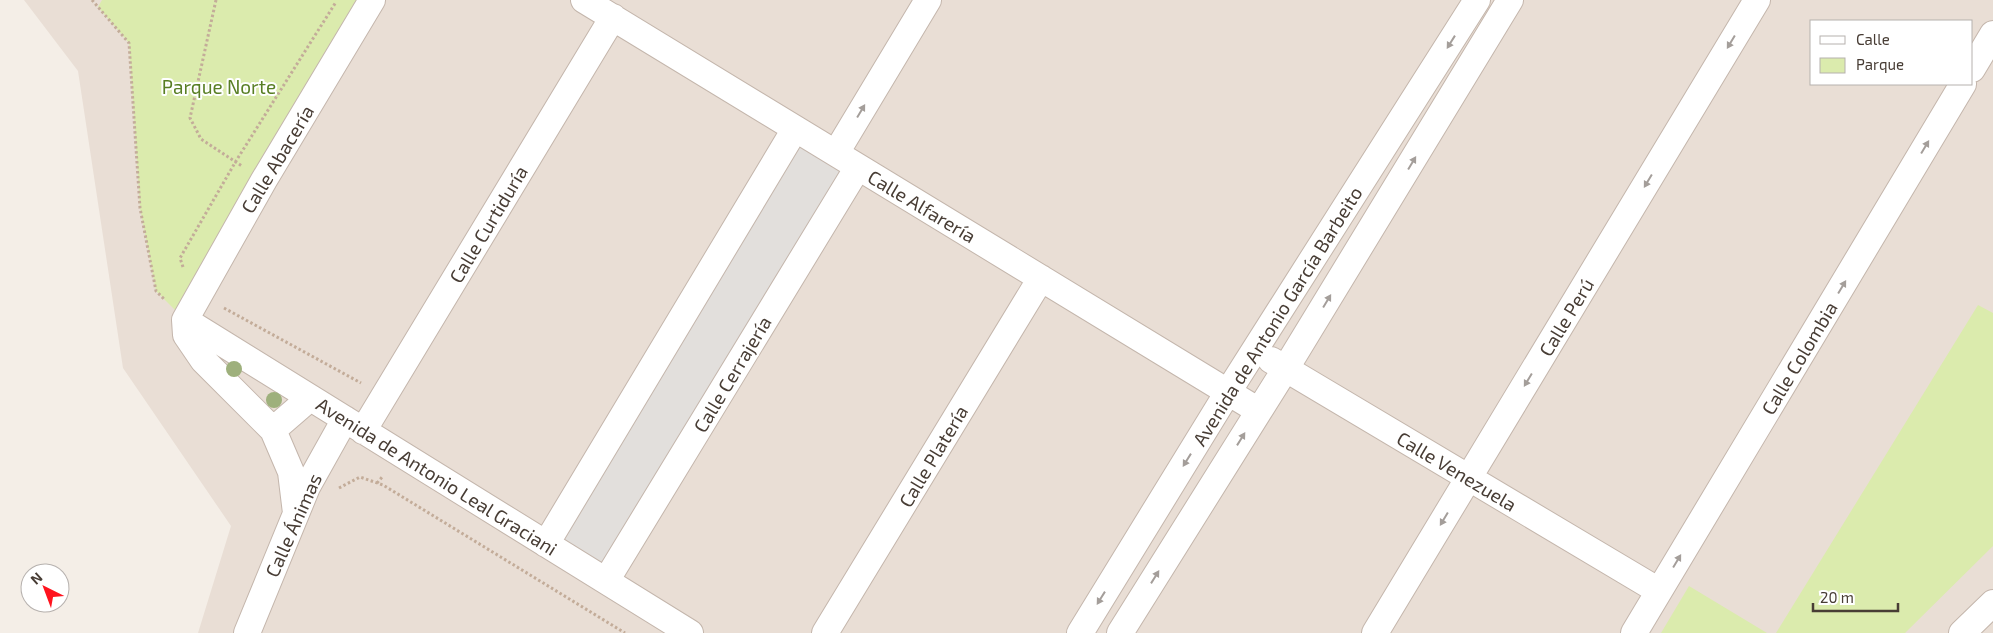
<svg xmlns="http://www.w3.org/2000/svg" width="1993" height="633" viewBox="0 0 1993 633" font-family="'Exo 2',sans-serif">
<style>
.residential{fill:#e9ded5;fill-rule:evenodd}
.green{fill:#dbebad}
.parking{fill:#e2dfdc}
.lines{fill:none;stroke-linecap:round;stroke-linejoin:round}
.street-casing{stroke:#c4b6ac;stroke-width:28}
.path{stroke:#c3ac99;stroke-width:3;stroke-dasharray:2.5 2.5;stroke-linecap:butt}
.street{stroke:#fff;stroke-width:26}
.tree{fill:#9eb07c}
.oneway{fill:#a49e9a}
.labels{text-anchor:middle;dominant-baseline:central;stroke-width:4;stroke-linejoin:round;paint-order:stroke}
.park-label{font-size:19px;fill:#587e24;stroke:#fff}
.street-label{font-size:19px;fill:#483d35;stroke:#fff}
</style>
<rect width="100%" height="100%" fill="#f4eee7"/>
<!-- residential -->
<path class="residential" d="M24,0h1969v633h-1795l33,-107 -108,-158 -45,-297zM1812,21h160v63h-160z"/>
<!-- green -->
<path class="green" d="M102,0h270l-187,320 -29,-29 -16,-83 -11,-165 -31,-36z
M1978,305l15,8v233l-88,87h-129z
M1689,586l78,47h-106z"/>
<!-- parking -->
<path class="parking" d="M795,129l63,38 -252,414 -60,-37z"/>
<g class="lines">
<defs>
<path id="street" d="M584,0l675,411
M1972,69l21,-35
M836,153l92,-153
M185,320l505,313
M185,320l79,-140 108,-180
M185,320l1,15 17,25 70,70 18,42 5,41
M1271,360l388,231
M273,430l37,-32
M363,431l250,-414
M546,544l249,-415
M606,581l252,-414
M247,633l60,-146 38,-68
M825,633l216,-355
M1080,633l148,-241 249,-392
M1120,633l166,-265 224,-368
M1375,633l382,-633
M1634,633l329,-549
M1962,633l31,-30"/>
</defs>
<!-- street casing -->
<use href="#street" class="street-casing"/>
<!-- path -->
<path class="path" d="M92,0l37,43 11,165 16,83 9,9
M216,0l-26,118 11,21 41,27
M183,267l-3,-9 56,-97 100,-159
M224,308l137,75
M377,483l6,-7
M339,488l21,-11 23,8 242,148"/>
<!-- street -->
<use href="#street" class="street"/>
</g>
<!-- trees -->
<g class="tree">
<circle cx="234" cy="369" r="8"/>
<circle cx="274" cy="400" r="8"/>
</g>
<!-- one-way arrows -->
<defs><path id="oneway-solid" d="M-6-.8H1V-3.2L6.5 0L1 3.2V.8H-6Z" transform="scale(1.25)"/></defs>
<g class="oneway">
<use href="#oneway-solid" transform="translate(1451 42) rotate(122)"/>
<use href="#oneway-solid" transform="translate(1731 42) rotate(121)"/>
<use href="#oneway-solid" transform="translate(861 111) rotate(-59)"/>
<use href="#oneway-solid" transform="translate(1925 147) rotate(-59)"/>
<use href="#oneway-solid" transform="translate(1412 163) rotate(-59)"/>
<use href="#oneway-solid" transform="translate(1648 181) rotate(121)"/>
<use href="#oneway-solid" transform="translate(1842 287) rotate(-59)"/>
<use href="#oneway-solid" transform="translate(1327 301) rotate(-59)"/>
<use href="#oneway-solid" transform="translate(1528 380) rotate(121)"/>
<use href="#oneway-solid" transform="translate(1241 439) rotate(-58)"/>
<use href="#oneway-solid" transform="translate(1187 460) rotate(122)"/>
<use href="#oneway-solid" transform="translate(1444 519) rotate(121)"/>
<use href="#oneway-solid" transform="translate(1677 561) rotate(-59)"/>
<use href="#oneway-solid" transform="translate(1155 577) rotate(-58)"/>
<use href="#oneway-solid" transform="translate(1101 598) rotate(122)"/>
</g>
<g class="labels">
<!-- park labels -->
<g class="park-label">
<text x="219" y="86">Parque Norte</text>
</g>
<!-- street labels -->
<g class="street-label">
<text transform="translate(277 159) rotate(-59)">Calle Abacería</text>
<text transform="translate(922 206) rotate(31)">Calle Alfarería</text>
<text transform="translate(488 224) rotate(-59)">Calle Curtiduría</text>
<text transform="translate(1277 316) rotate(-58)">Avenida de Antonio García Barbeito</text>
<text transform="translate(1566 317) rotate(-59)">Calle Perú</text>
<text transform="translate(1799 358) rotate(-59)">Calle Colombia</text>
<text transform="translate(732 374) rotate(-59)">Calle Cerrajería</text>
<text transform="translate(933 456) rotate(-59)">Calle Platería</text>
<text transform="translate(1457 471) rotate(31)">Calle Venezuela</text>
<text transform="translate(437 476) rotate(32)">Avenida de Antonio Leal Graciani</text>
<text transform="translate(293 525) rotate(-66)">Calle Ánimas</text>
</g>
</g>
<!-- legend -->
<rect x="1810" y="20" width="162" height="65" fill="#ffffff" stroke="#b6b1ae"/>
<rect x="1820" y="36" width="25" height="8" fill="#ffffff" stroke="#b6b1ae"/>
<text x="1856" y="45" font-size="15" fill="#483d35">Calle</text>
<rect x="1820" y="58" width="25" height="15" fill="#dbebad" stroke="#b6b1ae"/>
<text x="1856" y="70" font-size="15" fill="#483d35">Parque</text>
<!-- north arrow -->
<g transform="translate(45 588) rotate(318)"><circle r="24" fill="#ffffff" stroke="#b6b1ae"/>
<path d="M0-4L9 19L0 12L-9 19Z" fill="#ff131e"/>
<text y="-8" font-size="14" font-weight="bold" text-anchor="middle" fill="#483d35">N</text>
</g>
<!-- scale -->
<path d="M1813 603v8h85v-8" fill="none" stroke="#483d35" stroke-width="2.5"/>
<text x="1820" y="603" font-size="15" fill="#483d35" stroke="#ffffff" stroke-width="4" paint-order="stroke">20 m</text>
</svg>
